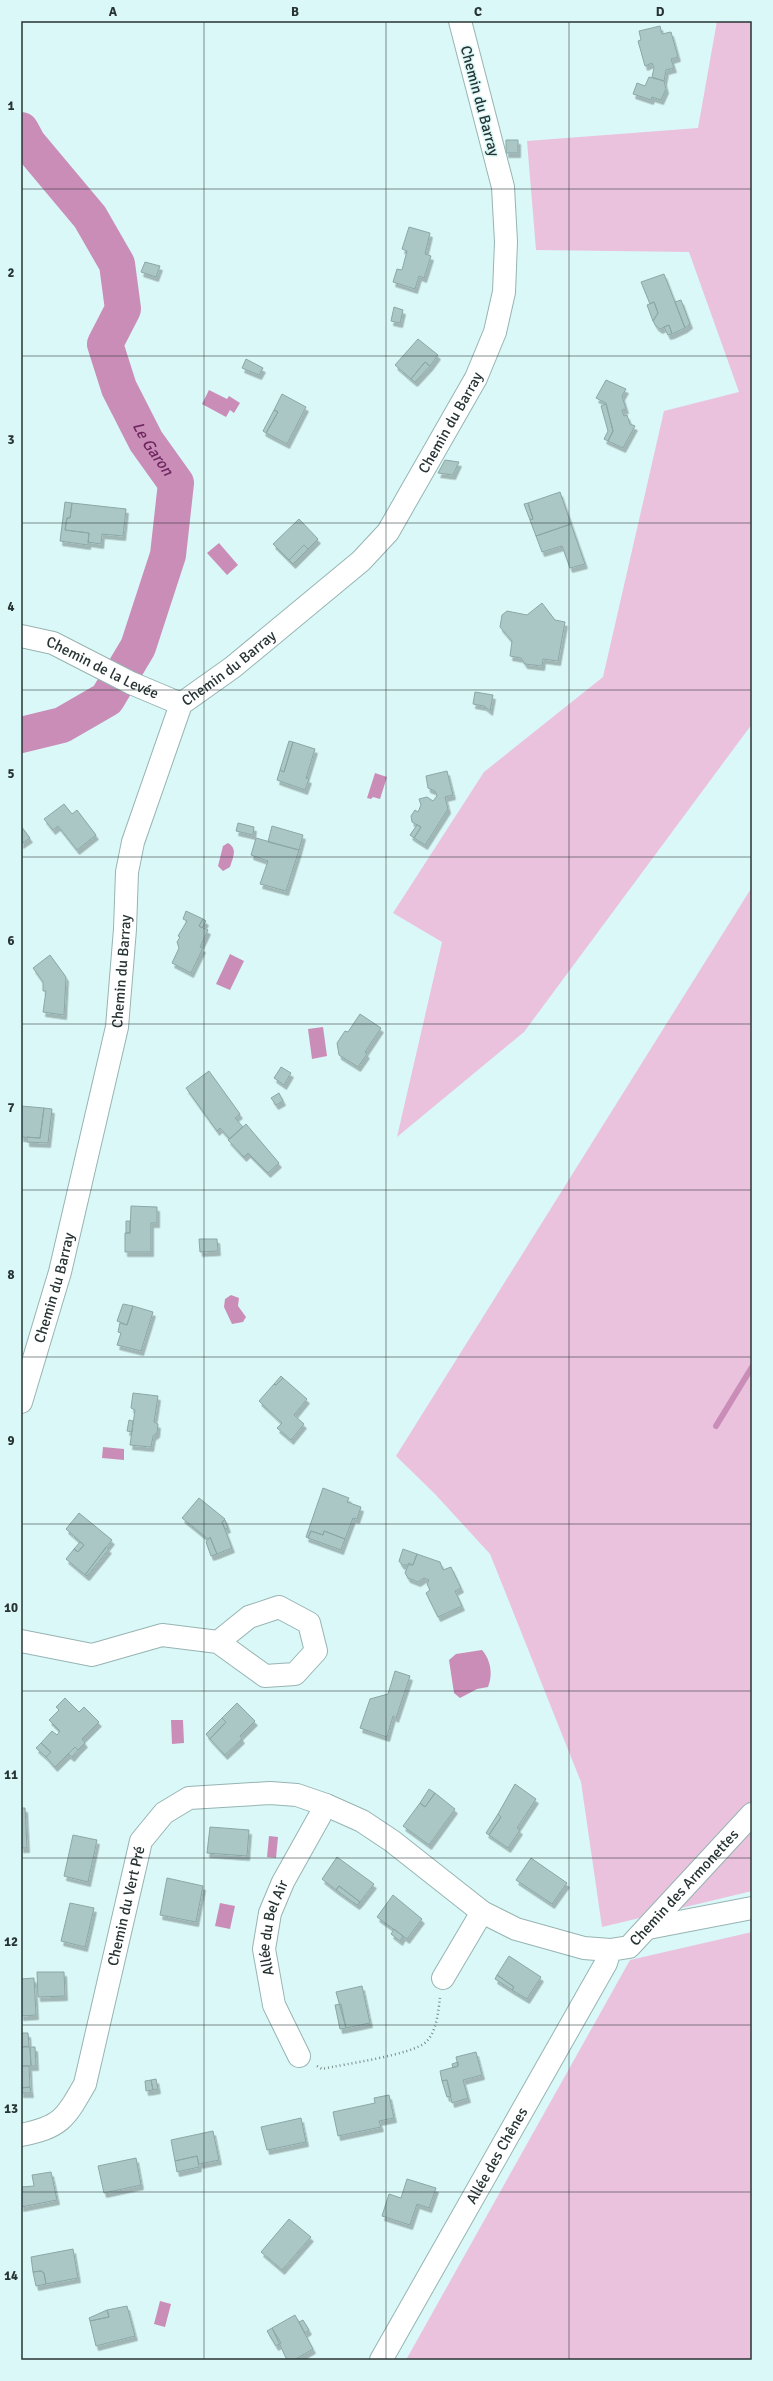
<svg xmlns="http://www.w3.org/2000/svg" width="773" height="2381" viewBox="0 0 773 2381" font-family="Signika,sans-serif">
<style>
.green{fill:#eac2de}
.water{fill:#c98db8}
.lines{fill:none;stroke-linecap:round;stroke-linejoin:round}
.stream{stroke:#c98db8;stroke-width:6}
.river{stroke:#c98db8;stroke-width:36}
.building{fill:#aac7c6;stroke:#8ba7a6;filter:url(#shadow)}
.minor-casing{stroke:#97b4b3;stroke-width:24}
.path{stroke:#788c8b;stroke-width:2.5;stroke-dasharray:1 3;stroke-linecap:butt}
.minor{stroke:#fff;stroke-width:22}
.grid{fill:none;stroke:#283333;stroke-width:1;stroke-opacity:0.55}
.labels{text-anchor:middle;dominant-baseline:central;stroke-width:3;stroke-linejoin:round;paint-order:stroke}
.street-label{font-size:15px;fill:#283333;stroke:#daf8f7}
.water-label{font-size:16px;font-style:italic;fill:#6e265e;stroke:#daf8f7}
.neatline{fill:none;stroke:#283333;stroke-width:1.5}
.grid-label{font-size:13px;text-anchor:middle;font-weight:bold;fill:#283333}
</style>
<defs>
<filter id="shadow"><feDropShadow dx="2.5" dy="4.5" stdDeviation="0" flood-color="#0004"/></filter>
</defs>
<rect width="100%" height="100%" fill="#daf8f7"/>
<!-- green -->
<path class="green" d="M717,21h35v703l-228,308 -127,105 45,-195 -49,-29 91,-141 119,-95 61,-266 75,-19 -50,-140 -153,-2 -9,-109 171,-13z
M752,887v1004l-150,36 -21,-145 -91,-228 -55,-60 -39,-38z
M752,1932v428h-346l224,-400z"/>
<!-- water -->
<path class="water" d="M209,390l18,9 2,-3 11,7 -6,10 -4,-3 -4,7 -24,-13z
M219,543l19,22 -11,10 -20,-22z
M375,773l12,4 -7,22 -7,-2 -2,2 -4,-1z
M228,843c10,6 5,14 2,24l-7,4 -5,-5 5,-20z
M230,954l14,7 -14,29 -14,-6z
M323,1027l4,29 -15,3 -4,-30z
M231,1295l8,3 -1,8 8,11 -3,5 -11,2 -8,-17 1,-8z
M103,1447l21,2v11l-22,-2z
M482,1650c9,10 11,25 6,37l-11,2 -17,9 -6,-5 -5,-33 7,-6z
M171,1720h12l1,23 -12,1z
M269,1836l9,1 -2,21 -9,-1z
M220,1903l15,3 -5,23 -15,-3z
M160,2301l11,3 -6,23 -11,-3z"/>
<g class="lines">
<!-- stream -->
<path class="stream" d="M716,1426l36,-59"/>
<!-- river -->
<path class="river" id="s1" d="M21,130l7,13 62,74 27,47 6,45 -18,35 14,44 27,53 30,42 -8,72 -30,92 -31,52 -45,26 -41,10"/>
</g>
<!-- building -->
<path class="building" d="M660,26l2,8 9,-2 7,25 -7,2 3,9 -8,2 -2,11 -12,-4 2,-9 -2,-5 -7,3 -7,-25 3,-1 -2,-9z
M649,77l15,4 2,8 -5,11 -9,-3 -1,3 -18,-6 4,-11 8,3z
M506,140h12v13h-12z
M409,227l21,6 -5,21 6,2 -7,22 -5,-2 -4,13 -22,-7 4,-13 5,1 5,-19 -5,-2z
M145,262l15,4 -4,11 -15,-5z
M664,274l21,54 -13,6 -3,-9 -9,4 -4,-3 -3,-5 5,-8 -4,-11 -4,2 -9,-22z
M681,300l9,24 -5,4 -10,-26z
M654,302l4,11 -5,8 -6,-16z
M394,307l9,3 -3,13 -9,-2z
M669,325l3,9 -4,1 -4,-8z
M418,339l20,16 -8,11 -5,-4 -14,17 -16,-14z
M246,359l17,9 -4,7 -17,-7z
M425,362l5,4 -15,16 -4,-3z
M606,380l20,9 -4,7 4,13 -4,1 2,6 3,-1 3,9 5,2 -12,22 -15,-7 5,-10 -7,-28 -10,-5z
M282,394l24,13 -19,37 -21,-11 12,-21 -4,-2z
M606,404l7,27 -5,10 -4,-2 4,-8 -7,-25z
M274,410l4,2 -12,21 -3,-2z
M445,460l14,2 -6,13 -15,-2z
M560,492l11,32 -35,12 -6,-16 3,-1 -5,-16z
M65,502l7,1 -2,15h-3l-2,12 24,3 -1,12 -28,-4z
M72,503l54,6 -3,27 -21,-2 -1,10 -13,-2 1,-9 -24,-3 2,-12h3z
M528,503l5,16 -3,1 -6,-16z
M299,519l19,20 -10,10 -4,-4 -15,15 -16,-16z
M571,524l14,40 -15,4 -8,-22 -20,6 -6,-16z
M304,545l4,4 -15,15 -4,-4z
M542,603l13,17 10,2 -7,39 -15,-2 -1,7 -17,-2 -4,-6 -11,-2 2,-15 -12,-14 2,-12 5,-4 20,4z
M475,692l18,3 -3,16 -6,-5 -11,-2z
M289,741l4,1 -9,30 -4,-2z
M293,742l22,7 -9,29 3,1 -4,11 -28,-10 3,-10 4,2z
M447,771l6,24 -8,2 3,12 -23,36 -11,-7 7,-11 -9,-5 -1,-6 4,-6 3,2 3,-7 -2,-6 8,-2 6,4 4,-5 -2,-5 -7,-3 -2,-12z
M64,804l8,10 5,-4 19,25 -19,15 -19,-24 -5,4 -9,-11z
M238,823l16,4 -1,8 -17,-4z
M417,825l4,2 -7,11 -4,-3z
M21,826l9,12 -9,6z
M272,826l31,9 -4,15 -31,-8z
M256,838l43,12 -13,41 -26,-7 8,-23 -17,-6z
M186,911l17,8 -4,7 9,4 -8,17 3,1 -12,25 -19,-10 7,-15 -2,-6 3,-5 -2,-1 9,-15 -4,-2z
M203,919l3,2 -4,7 -3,-2z
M50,955l16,22 -2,38 -21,-3 3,-21h-3v-9l-10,-14z
M360,1014l21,14 -16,24 2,2 -9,13 -19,-12 -2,-12 8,-12 3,1z
M281,1067l10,6 -7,12 -10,-7z
M209,1071l31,43 -5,4 8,9 -13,12 -10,-11 -3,3 -31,-43z
M279,1093l4,8 -7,4 -5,-7z
M21,1106l23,2 -4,30 -19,-1z
M44,1108l8,1 -4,34 -21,-1v-5l13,1z
M246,1124l33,39 -11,10 -20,-20 -4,4 -16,-17z
M131,1206l26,1v16h-6v29h-26v-19h5z
M126,1221h4v12h-4z
M199,1239h18l1,12 -18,1z
M123,1304l10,2 -6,19 -10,-4z
M133,1306l20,6 -12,39 -24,-6 4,-12 -3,-1 2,-9 7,2z
M281,1376l2,2 -7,7 -2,-1z
M283,1378l24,21 -13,16 10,9 -13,16 -14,-12 5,-5 -23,-22 15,-17 2,1z
M133,1393l25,3 -4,26 4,2 -1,9 -4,3 -2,11 -21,-2 5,-35 -4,-2z
M129,1420l4,1 -1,11 -5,-1z
M323,1488l26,10 -2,4 14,5 -4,12 -4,-1 -8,21 -21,-8 -1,4 -12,-4 -3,7 -2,-1z
M199,1498l26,21 -3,3 10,26 -15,6 -7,-17 -2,2 -26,-21z
M79,1513l33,27 -27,35 -19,-16 8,-10 4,3 6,-7 -18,-16z
M225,1520l3,8 -3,1 -3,-7z
M311,1531l12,4 1,-4 21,8 -4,11 -33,-12z
M210,1537l7,17 -6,2 -5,-14z
M80,1542l4,3 -6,7 -4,-3z
M106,1547l3,2 -22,27 -2,-1z
M403,1549l14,5 -4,11h-11l-3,-4z
M417,1554l23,8 3,8 8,-3 10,21 -6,3 7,15 -24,11 -12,-24 4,-3 -3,-6 2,-4 -5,-2 -6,4 -10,-4 -3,-5 4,-10 4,2z
M395,1671l15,5 -14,42 -3,-2 -6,21 -27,-9 10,-29 18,-5z
M65,1698l14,14 5,-5 15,15 -17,17 3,4 -7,7 -3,-3 -20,20 -9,-10 5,-5 -10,-9 11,-12 5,4 3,-4 -11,-11 10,-10 -3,-3z
M237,1703l18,18 -15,15 2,3 -17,16 -15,-16 16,-17 -4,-4z
M222,1718l4,4 -16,17 -4,-5z
M41,1743l10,9 -5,5 -10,-9z
M75,1747l3,3 -6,7 -4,-3z
M515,1784l21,15 -19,29 3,2 -12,18 -19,-13 12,-18 -3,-3z
M429,1789l6,4 -10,14 -5,-4z
M435,1793l20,16 -26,36 -26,-19 17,-23 5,4z
M21,1808h4l2,40h-6z
M498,1814l3,3 -12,18 -3,-2z
M210,1827l39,3 -2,26 -40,-3z
M73,1835l24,5 -9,42 -24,-6z
M337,1857l37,27 -14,18 -21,-16 -3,4 -14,-11z
M531,1858l36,25 -15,21 -36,-24z
M167,1878l36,8 -7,36 -36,-7z
M339,1886l21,16 -3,3 -21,-15z
M393,1895l29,24 -15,20 -30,-22z
M70,1903l24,5 -9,39 -24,-6z
M394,1929l9,7 -3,5 -9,-7z
M509,1956l32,21 -14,22 -15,-9 2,-3 -17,-12z
M37,1972h27l1,24 -27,1z
M497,1975l17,12 -2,3 -17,-11z
M34,1978l2,37 -15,1v-37z
M362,1986l8,37 -24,5 -10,-36z
M341,2004l5,24 -6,1 -5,-24z
M21,2033h7l1,13 -8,1z
M21,2047h9l1,19h-10z
M30,2047h5l1,19h-5z
M476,2052l6,23 -19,5 5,18 -16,5 -5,-23 -5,1 -2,-10 18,-5 -2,-9z
M458,2062v4l-5,2 -1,-4z
M21,2066h8l1,21 -9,1z
M156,2079l2,10 -5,1 -2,-10z
M151,2080l2,10 -7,1 -1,-10z
M447,2080l4,16 -4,1 -5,-16z
M30,2087l1,6h-10v-5z
M389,2095l5,23 -15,3 2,6 -43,9 -5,-24 42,-9 -1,-5z
M301,2118l5,24 -39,8 -6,-23z
M213,2131l6,29 -20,4 -2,-8 -22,5 -4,-21z
M197,2156l2,11 -22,5 -2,-11z
M136,2158l5,27 -37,8 -6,-27z
M51,2172l6,28 -36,7v-20l13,-1 -2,-11z
M407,2179l29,9 -7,20 -12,-4 -7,21 -28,-9 7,-22 12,4z
M289,2219l22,18 -29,33 -21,-18z
M73,2249l5,29 -32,6 -2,-11 -3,-2 -8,1 -2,-15z
M41,2271l3,2 2,11 -10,2 -3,-14z
M127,2306l8,30 -39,10 -6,-25 19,-4 -2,-7z
M107,2310l2,7 -19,4 -1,-3z
M295,2315l18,34 -19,11h-7l-15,-32z
M303,2320l6,10 -4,3 -6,-11z
M272,2328l9,15 -5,3 -9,-15z"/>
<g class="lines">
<defs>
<g id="minor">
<path id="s2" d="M21,636l32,7 78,40 50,21"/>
<path id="s3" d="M21,1402l39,-130 57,-245 8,-98 2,-57 6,-30 48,-138 52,-37 128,-106 27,-29 88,-154 19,-46 9,-40 2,-50 -3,-55 -43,-166"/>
<path d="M21,1641l71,14 70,-20 56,7 47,34 30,-2 21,-23 -7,-28 -30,-16 -30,10 -31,25"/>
<path d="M648,1928l104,-20"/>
<path d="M443,1978l39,-66"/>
<path id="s4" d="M299,2056l-25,-51 -10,-56 6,-36 13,-31 43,-77"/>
<path id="s5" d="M21,2135c40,-8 44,-16 64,-51l56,-243 23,-28 25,-15 81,-5 27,2 29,10 36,16 30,20 90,71 34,17 68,19 26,2 19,-3 123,-133"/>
<path id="s6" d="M381,2360l225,-397 4,-13"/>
</g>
</defs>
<!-- minor casing -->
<use href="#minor" class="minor-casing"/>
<!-- path -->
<path class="path" d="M317,2066l5,3c22,-5 90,-14 104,-27 11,-11 12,-30 14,-44"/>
<!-- minor -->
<use href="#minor" class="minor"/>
</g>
<!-- grid -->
<path class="grid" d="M204,21v2339M386,21v2339M569,21v2339M21,189h731M21,356h731M21,523h731M21,690h731M21,857h731M21,1024h731M21,1190h731M21,1357h731M21,1524h731M21,1691h731M21,1858h731M21,2025h731M21,2192h731"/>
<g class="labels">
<!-- street labels -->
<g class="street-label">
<text transform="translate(480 101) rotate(75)">Chemin du Barray</text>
<text stroke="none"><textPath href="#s3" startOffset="1115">Chemin du Barray</textPath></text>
<text stroke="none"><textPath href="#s2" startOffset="88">Chemin de la Levée</textPath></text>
<text stroke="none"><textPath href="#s3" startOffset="779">Chemin du Barray</textPath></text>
<text stroke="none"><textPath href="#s3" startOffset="443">Chemin du Barray</textPath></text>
<text stroke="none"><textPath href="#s3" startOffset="119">Chemin du Barray</textPath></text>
<text stroke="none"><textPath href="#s5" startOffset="965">Chemin des Armonettes</textPath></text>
<text stroke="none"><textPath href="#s5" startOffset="269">Chemin du Vert Pré</textPath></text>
<text stroke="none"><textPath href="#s4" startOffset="136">Allée du Bel Air</textPath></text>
<text stroke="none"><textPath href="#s6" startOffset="235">Allée des Chênes</textPath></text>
</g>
<!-- water labels -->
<g class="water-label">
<text stroke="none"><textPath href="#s1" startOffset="366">Le Garon</textPath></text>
</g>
</g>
<!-- border -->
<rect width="773" height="2381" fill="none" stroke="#daf8f7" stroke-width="44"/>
<rect x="22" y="22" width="729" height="2337" class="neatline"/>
<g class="grid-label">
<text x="113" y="16">A</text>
<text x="295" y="16">B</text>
<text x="478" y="16">C</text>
<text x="660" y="16">D</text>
<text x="11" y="110">1</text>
<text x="11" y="277">2</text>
<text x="11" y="444">3</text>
<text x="11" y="611">4</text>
<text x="11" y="778">5</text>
<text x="11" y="945">6</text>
<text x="11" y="1112">7</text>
<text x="11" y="1279">8</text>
<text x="11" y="1445">9</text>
<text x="11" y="1612">10</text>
<text x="11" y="1779">11</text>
<text x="11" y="1946">12</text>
<text x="11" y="2113">13</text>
<text x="11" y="2280">14</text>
</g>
</svg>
